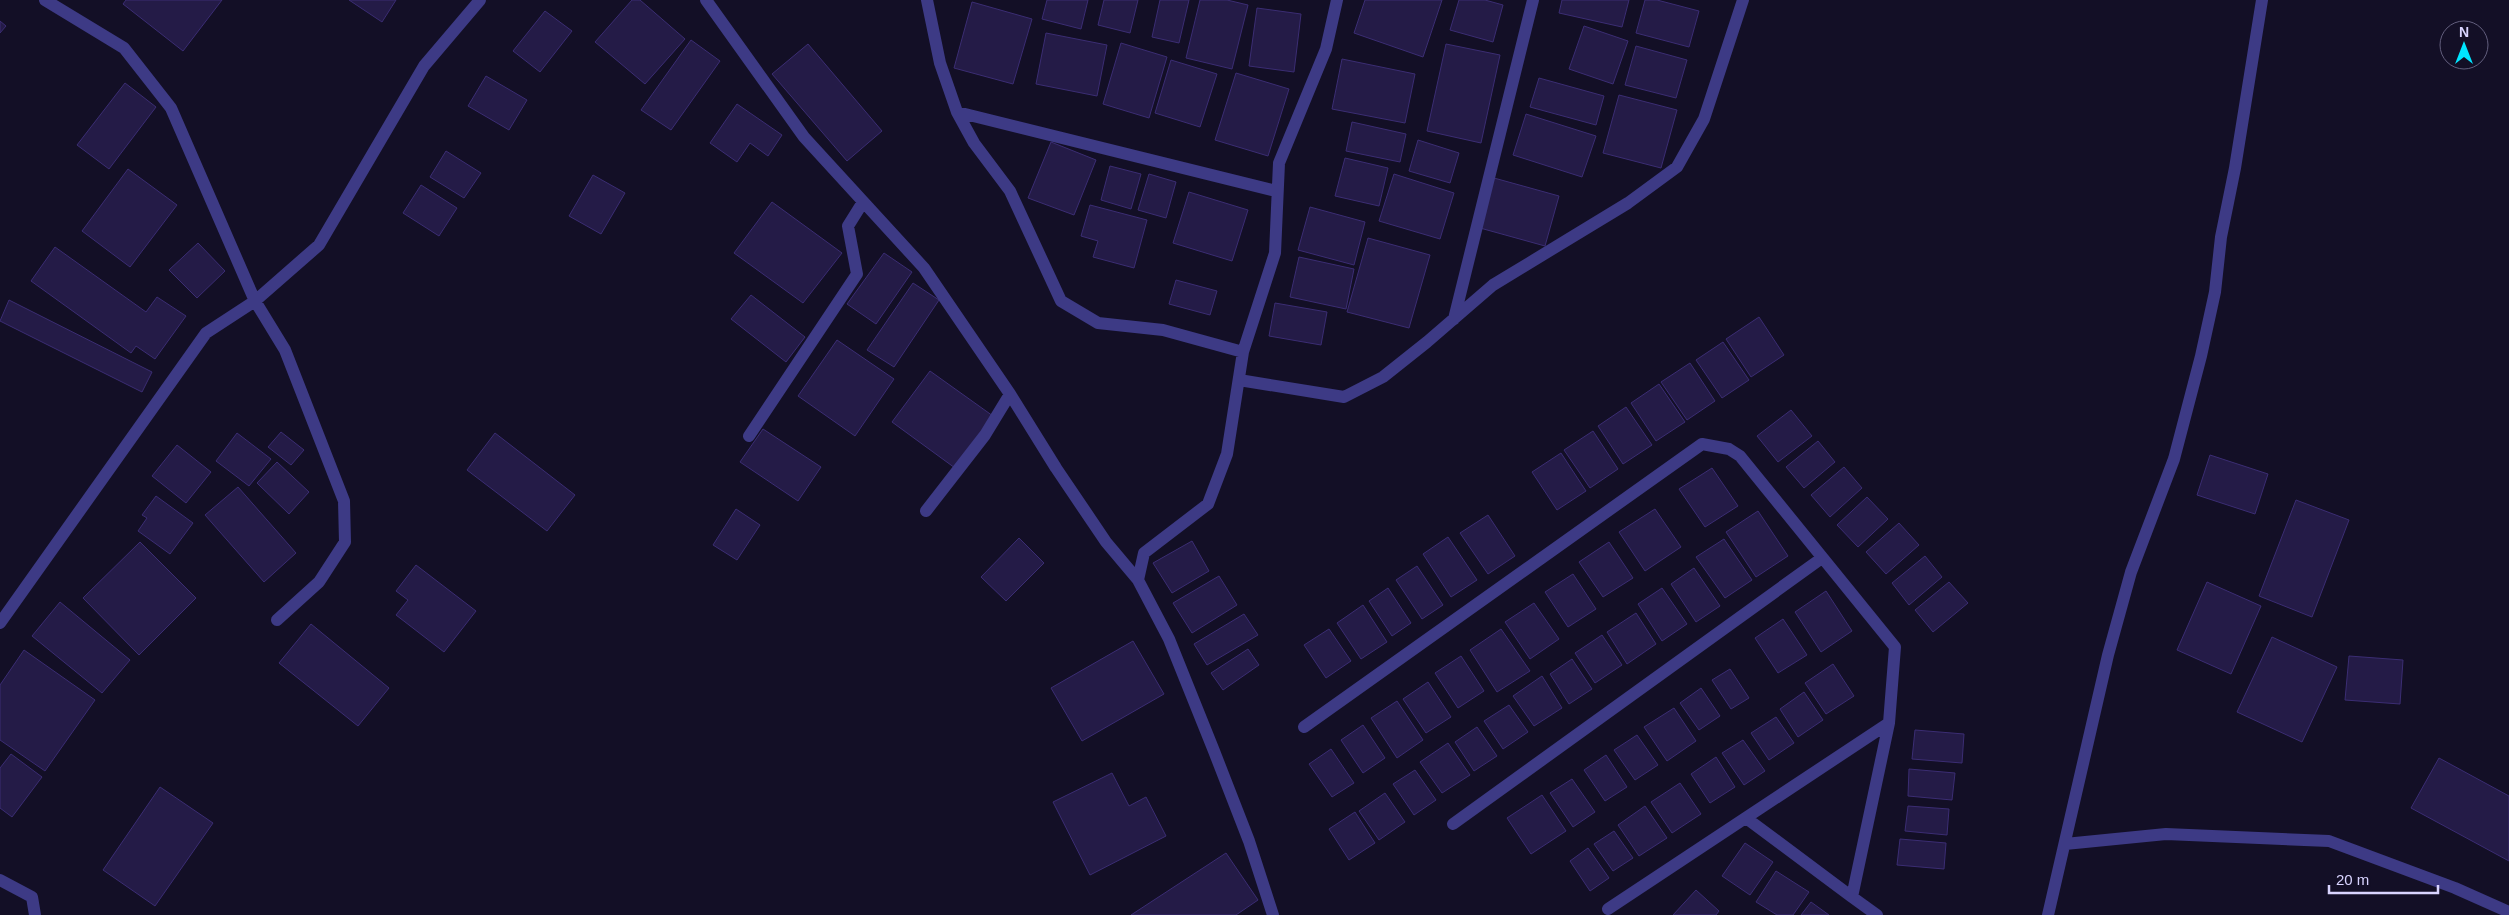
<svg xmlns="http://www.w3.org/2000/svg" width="2509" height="915" viewBox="0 0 2509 915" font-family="Helvetica,sans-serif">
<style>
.building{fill:#241b47;stroke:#3b2d73}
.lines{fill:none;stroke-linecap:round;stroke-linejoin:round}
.minor{stroke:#3d3a85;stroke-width:12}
</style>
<rect width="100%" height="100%" fill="#130f26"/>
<!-- building -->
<path class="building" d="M126,0h96l-39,51 -60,-47z
M349,0h47l-14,22z
M632,0h8l45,39 -40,45 -50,-42z
M1047,0h41l-7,29 -39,-10z
M1104,0h34l-8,33 -32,-8z
M1160,0h29l-10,43 -27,-6z
M1200,0h27l21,5 -16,64 -46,-11z
M1365,0h77l-19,57 -69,-24z
M1459,0h26l18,5 -10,37 -43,-12z
M1562,0h67l-7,27 -63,-14z
M1645,0h12l42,11 -10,36 -53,-14z
M972,2l60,17 -19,65 -59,-16z
M1257,8l44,6 -7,58 -45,-6z
M545,11l27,20 -32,41 -27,-21z
M0,21l6,5 -6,7z
M1584,26l44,15 -15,43 -44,-15z
M1046,33l61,12 -10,51 -61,-12z
M691,40l29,21 -49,69 -30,-20z
M1121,43l46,14 -18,61 -46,-14z
M808,44l74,87 -35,30 -75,-87z
M1446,44l54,11 -19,88 -54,-12z
M1636,46l51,14 -11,38 -51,-13z
M1342,59l73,15 -10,49 -73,-14z
M1171,60l46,14 -17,53 -45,-14z
M1236,73l53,16 -21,67 -53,-16z
M486,76l41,24 -18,30 -41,-24z
M1539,78l65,18 -8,29 -66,-18z
M125,83l31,24 -47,62 -32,-24z
M1619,95l58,15 -16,58 -58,-15z
M737,104l45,31 -14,21 -18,-13 -13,19 -27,-19z
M1526,114l70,22 -14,41 -69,-22z
M1352,122l54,12 -6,28 -54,-11z
M1418,140l41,13 -9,30 -41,-12z
M1051,142l45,18 -22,55 -46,-17z
M446,151l35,22 -17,25 -34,-21z
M1345,158l43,10 -9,38 -44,-10z
M1110,166l31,8 -10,35 -30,-9z
M128,169l49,36 -47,62 -48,-36z
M1149,174l27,8 -10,36 -28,-8z
M1394,174l60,19 -14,46 -61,-18z
M593,175l32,18 -24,41 -32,-18z
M1494,178l65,18 -14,50 -65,-18z
M421,185l36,23 -18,28 -36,-23z
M1189,192l59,18 -16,51 -59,-18z
M772,202l70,51 -39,50 -69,-50z
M1090,205l57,15 -13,48 -41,-11 5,-16 -17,-5z
M1310,207l55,15 -11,43 -56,-15z
M1368,238l62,17 -21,73 -62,-16z
M198,243l27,28 -28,27 -28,-28z
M55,247l91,65 11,-15 29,19 -31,43 -19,-13 -5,7 -100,-72z
M884,253l28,19 -36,52 -29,-20z
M1299,257l55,12 -8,40 -56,-12z
M1176,280l41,11 -7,24 -41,-11z
M913,283l26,17 -45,67 -27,-17z
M751,295l54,42 -19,25 -55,-43z
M9,300l143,72 -10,20 -142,-71z
M1275,303l52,9 -6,33 -52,-9z
M1759,317l25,38 -33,22 -25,-38z
M837,340l57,39 -39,57 -57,-40z
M1723,342l26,38 -27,18 -26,-38z
M1690,363l25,38 -28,19 -26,-38z
M930,371l63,45 -38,52 -63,-46z
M1659,384l26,38 -29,19 -25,-38z
M1626,407l26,38 -29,19 -25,-38z
M1791,410l21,26 -34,26 -21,-26z
M763,429l58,38 -23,34 -58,-39z
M1593,431l25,38 -28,19 -26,-38z
M281,432l23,18 -13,15 -23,-18z
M237,433l34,26 -22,27 -33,-25z
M495,433l80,62 -28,36 -80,-61z
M1818,441l17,21 -31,26 -18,-21z
M177,445l34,27 -25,31 -34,-27z
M1561,453l25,38 -29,19 -25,-38z
M2210,455l58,19 -13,40 -58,-19z
M277,462l32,30 -20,22 -32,-31z
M1844,467l18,21 -32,29 -19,-22z
M1712,468l26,38 -33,21 -26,-38z
M238,487l58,66 -32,29 -59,-67z
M156,496l37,27 -23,31 -32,-23 9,-13 -5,-3z
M1867,497l21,22 -30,28 -21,-22z
M2296,500l53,20 -37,97 -53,-21z
M736,509l24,16 -23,35 -24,-15z
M1655,509l26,38 -36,24 -26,-39z
M1758,511l30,45 -32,21 -30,-45z
M1488,515l27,41 -27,18 -28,-41z
M1899,523l20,22 -33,29 -20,-22z
M1448,537l29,43 -26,17 -28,-43z
M1019,538l25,25 -38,38 -25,-24z
M1724,539l28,41 -27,18 -29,-41z
M1192,541l17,30 -37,22 -19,-30z
M140,542l56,56 -57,57 -56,-57z
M1609,542l24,36 -30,19 -24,-35z
M1925,556l17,21 -33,28 -17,-22z
M416,565l60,46 -32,41 -48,-37 12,-15 -12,-9z
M1417,566l26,39 -21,14 -26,-39z
M1694,568l26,38 -24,16 -25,-38z
M1573,574l23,35 -28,18 -23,-35z
M1219,576l18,29 -45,28 -19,-30z
M1949,582l19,21 -35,29 -18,-22z
M2207,582l54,24 -30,68 -54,-24z
M1388,588l23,35 -19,13 -23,-35z
M1662,588l25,36 -25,17 -24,-37z
M1826,591l26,40 -31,21 -26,-40z
M60,602l70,58 -28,33 -70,-57z
M1534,603l25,36 -29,20 -25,-37z
M1363,605l24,37 -26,17 -24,-36z
M1636,613l20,31 -29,20 -20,-32z
M1244,614l14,21 -51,30 -13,-21z
M1783,619l24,36 -29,18 -23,-35z
M311,624l78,64 -31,38 -79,-63z
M1329,629l22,32 -25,17 -22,-33z
M1501,629l29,42 -33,21 -27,-42z
M1602,635l20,30 -27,18 -20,-30z
M2272,637l65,30 -35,75 -65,-30z
M1133,641l31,53 -82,47 -31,-53z
M1248,649l11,16 -36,25 -12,-17z
M24,650l71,50 -50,71 -45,-31v-55z
M1461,656l23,35 -26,17 -23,-35z
M2349,656l54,4 -3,44 -55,-4z
M1572,659l20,30 -23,15 -19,-30z
M1833,664l21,32 -28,18 -21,-31z
M1730,669l19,29 -18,11 -19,-29z
M1542,676l20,32 -28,18 -21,-30z
M1428,682l23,35 -25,16 -23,-34z
M1701,688l19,28 -21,14 -19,-27z
M1804,692l19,28 -25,17 -18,-28z
M1397,701l26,39 -26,18 -26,-40z
M1509,705l19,27 -25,17 -19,-28z
M1674,708l22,33 -29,20 -23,-34z
M1776,717l18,26 -25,17 -18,-27z
M1363,725l22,33 -22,15 -22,-33z
M1477,727l20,29 -23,15 -19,-29z
M1915,730l49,4 -2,29 -50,-4z
M1637,735l21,30 -23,15 -21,-30z
M1743,740l22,31 -21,14 -22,-32z
M1448,743l22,32 -28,18 -22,-31z
M1331,749l23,34 -22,14 -23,-33z
M11,754l31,23 -30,40 -12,-9v-40z
M1606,755l21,32 -22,14 -21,-31z
M1716,757l19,30 -25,16 -19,-29z
M2439,758l70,38v65l-98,-53z
M1909,769l46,4 -3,27 -44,-4z
M1415,770l21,30 -22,15 -21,-31z
M1112,773l17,33 17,-9 20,39 -76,39 -37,-73z
M1572,779l23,33 -22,15 -23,-34z
M1680,783l21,31 -29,19 -21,-31z
M160,787l53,36 -58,83 -52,-36z
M1385,793l20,29 -26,18 -20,-29z
M1542,795l24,36 -35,23 -24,-36z
M1645,806l22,32 -28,18 -21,-31z
M1908,806l41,3 -2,26 -42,-4z
M1355,812l20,31 -26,17 -20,-31z
M1614,831l19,27 -20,13 -19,-27z
M1900,839l46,4 -2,26 -47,-4z
M1745,843l28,19 -23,33 -28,-19z
M1588,848l21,30 -19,13 -20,-30z
M1226,853l32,47 -22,15h-105z
M1776,871l33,21 -16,23h-16l-21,-13z
M1696,890l23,21 -3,4h-43z
M1811,902l18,13h-28z"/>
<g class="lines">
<!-- minor -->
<path class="minor" d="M45,0l79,48 47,60 84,193 30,49 59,151 1,41 -26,40 -42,38
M706,0l98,137 120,131 86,126 46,74 50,74 32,38 31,59 45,112 35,90 24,74
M927,0l13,63 17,49 17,31 36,48 51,110 37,22 65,7 80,22
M957,112l319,79
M1454,319l79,-319
M1239,380l105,17 39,-20 44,-35 66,-57 135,-82 49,-36 27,-48 39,-119
M749,436l108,-162 -9,-48 15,-24
M926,511l59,-76 25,-41
M1138,580l6,-27 64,-49 19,-50 16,-102 32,-99 4,-90 47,-114 11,-49
M0,623l206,-290 49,-32 64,-56 105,-179 56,-66
M1304,727l398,-283 27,5 11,7 155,191 -6,76 -37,174 25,18
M1746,818l106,79
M1453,824l369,-266
M2065,844l101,-10 163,7 126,47 54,24
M0,880l32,17 3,18
M1608,909l281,-186
M2048,915l60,-260 23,-83 43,-113 27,-103 14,-64 6,-55 14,-69 27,-168"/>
</g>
<!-- north arrow -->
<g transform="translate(2464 45)"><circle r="24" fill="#130f26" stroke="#625e7d"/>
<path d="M0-4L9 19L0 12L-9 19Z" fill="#00e5ff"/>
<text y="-8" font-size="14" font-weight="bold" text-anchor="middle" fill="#d9d4ff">N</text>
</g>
<!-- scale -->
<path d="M2329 885v8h109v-8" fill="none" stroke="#d9d4ff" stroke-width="2.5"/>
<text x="2336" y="885" font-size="15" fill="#d9d4ff" stroke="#130f26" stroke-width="4" paint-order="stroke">20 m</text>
</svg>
